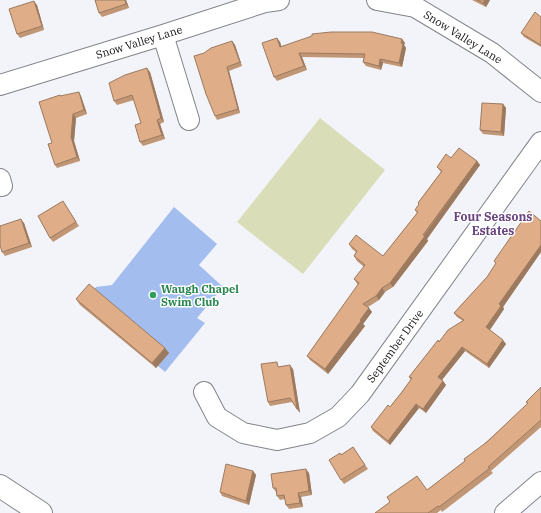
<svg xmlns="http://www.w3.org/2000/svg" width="541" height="513" viewBox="0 0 541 513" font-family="'IBM Plex Serif',serif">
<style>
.green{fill:#dadeb8}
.water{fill:#a2bdee}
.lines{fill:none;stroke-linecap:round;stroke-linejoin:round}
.minor-casing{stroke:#828489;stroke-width:22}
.major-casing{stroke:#828489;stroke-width:24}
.minor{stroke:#fff;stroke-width:20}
.major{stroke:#fff;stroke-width:22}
.wall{fill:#c09675}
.shaded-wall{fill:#9c7a5f}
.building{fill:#dfae88;stroke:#9c7a5f}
.leisure-dot{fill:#2e9e5b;stroke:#fff;stroke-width:1.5}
.labels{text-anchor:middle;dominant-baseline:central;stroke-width:3;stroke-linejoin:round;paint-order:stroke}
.street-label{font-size:11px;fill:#131315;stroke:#fff}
.leisure-label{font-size:11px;font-weight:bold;fill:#27864d;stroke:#fff;text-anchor:start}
.neighbourhood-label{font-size:12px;font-weight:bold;fill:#694580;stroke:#fff}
</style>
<rect width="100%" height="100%" fill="#f2f4fa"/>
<!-- green -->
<path class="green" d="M320,118l65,52 -82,104 -66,-52z"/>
<!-- water -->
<path class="water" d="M174,207l43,37 -18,21 24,22 -26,31 8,5 -40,49 -82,-70 13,-15 16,-2z"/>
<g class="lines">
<defs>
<path id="minor" d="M377,0l38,7 77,46 49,39
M163,35l26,85
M0,85l163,-50 102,-33 14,-2
M0,179l2,7
M204,392l13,25 26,16 34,7 33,-7 28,-16 22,-23 181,-252
M505,513l36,-31"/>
<path id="major" d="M0,486l41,27"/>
</defs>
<!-- minor casing -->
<use href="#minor" class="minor-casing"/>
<!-- major casing -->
<use href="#major" class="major-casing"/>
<!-- minor -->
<use href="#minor" class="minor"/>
<!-- major -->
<use href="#major" class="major"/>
</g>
<!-- wall -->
<path class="wall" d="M95,0h31l3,8 -27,9 -3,-4z
M472,0h18l-4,7z
M37,5l7,25 -24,8 -3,-4z
M541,17v30l-17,-10 -3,-4z
M277,38l3,4 1,4 121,-7 3,4 -1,2 2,3 -4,19 -19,-4 -2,7 -15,-4 -3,-4 1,-4 -62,-1 5,13 -30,11 -3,-4z
M232,41l3,4 7,21 -13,5 11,42 -23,7 -2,-4 -11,-63z
M150,72l14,50 -4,2 5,15 -22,7 -3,-4 1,-19 -7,-23 -17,5 -3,-4z
M61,96h20l6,18 -11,4 -2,23 6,20 -23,7 -2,-3 -3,-22z
M503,104l3,4 -2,28 -21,-2 -3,-4z
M451,158l26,3 3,4 -53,74 1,2 -35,46 -8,5 -6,8 -11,7 4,5 -9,12 2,2 -37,48 -18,-14 -3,-4 51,-71 -4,-6 10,-12 -7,-6 -3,-5 2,-4 -4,-3 -3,-5 34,12 34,-43 -2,-3 4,-5 -1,-2 23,-31 -4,-5z
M63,201l16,25 -26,16 -3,-4z
M541,221v31l-38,55 1,2 -14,21 16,14 -17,24 -24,-17 -23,29 4,5 -20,28 -7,-5 -29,37 -17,-14 -2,-4 19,-20 21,-27 -2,-3 30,-35 24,-21 -6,-4 -3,-4 33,-36 9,-13 -2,-3z
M24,223l8,24 -27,9 -3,-4z
M76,299l93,54 -13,15 -76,-63z
M280,366l13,3 7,44 -8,-11 -22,4 -2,-4z
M541,387v40l-50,44 2,2 -51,39 -1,-2 -4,3h-62l52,-23 38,-29 63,-57 -2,-2z
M353,447l15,22 -24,15 -3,-4v-25z
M253,471l3,4 -7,30 -27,-9 -2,-4z
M309,473l3,22 -11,2 2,10 -14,2 -3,-4 -1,-6 -5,1 -3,-4 -1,-4 -3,-4z"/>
<!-- shaded-wall -->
<path class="shaded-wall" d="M125,0h1l3,8 -3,-4z
M485,0h5l-4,7 -3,-4z
M34,1l3,4 7,25 -2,-4z
M277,38l3,4 3,9 -3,-4z
M402,39l3,4 -1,2 2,3 -4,19 -3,-4z
M232,41l3,4 7,21 -2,-4z
M299,53l3,4 5,13 -3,-4z
M380,59l3,4 -2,7 -2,-4z
M227,67l2,4 11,42 -2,-4z
M147,68l3,4 14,50 -3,-4z
M79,92l2,4 6,18 -3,-4z
M503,104l3,4 -2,28 -3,-4z
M73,114l3,4 -2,23 6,20 -3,-4 -6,-20z
M157,120l3,4 5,15 -3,-4z
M477,161l3,4 -53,74 1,2 -35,46 -3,-4z
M21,219l3,4 8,24 -3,-4z
M541,245v7l-38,55 1,2 -15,22 -3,-4 13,-23z
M382,288l3,4 -6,8 -3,-4z
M369,308l3,4 -9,12 2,2 -37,48 -3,-5z
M503,340l3,4 -17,24 -2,-4z
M462,347l3,4 -24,30 -3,-4z
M165,348l4,5 -13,15 -4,-5z
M290,365l3,4 7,44 -3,-4z
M443,381l3,4 -20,28 -3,-4z
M416,404l3,4 -29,37 -2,-4z
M306,469l3,4 3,22 -3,-4z
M253,471l3,4 -7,30 -3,-4z
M298,493l3,4 2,10 -3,-4z"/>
<!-- building -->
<path class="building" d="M95,0h30l1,4 -27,9z
M477,0h8l-2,3z
M34,1l8,25 -25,8 -8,-25z
M535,12l6,5v28l-20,-12z
M331,32h41l30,7 -1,4 2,1 -4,19 -19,-4 -1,7 -16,-4 2,-8 -66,-1 5,13 -30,11 -12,-34 15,-5 3,9 32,-11v-2z
M232,41l8,21 -13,5 11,42 -23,7 -9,-22 -12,-38 10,-3 7,-5z
M147,68l14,50 -4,2 5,15 -22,7 -5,-17 6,-2 -9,-28 -18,6 -5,-18 16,-8z
M79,92l5,18 -11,4 -2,23 6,20 -22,8 -7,-21 4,-1 -13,-41 21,-7v1z
M482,103l21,1 -2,28 -21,-2z
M459,148l18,13 -54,74 2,1 -35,47 -8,5 -6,8 -13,8 6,4 -9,12 1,1 -36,48 -18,-13 52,-73 -5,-4 11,-14 -11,-9 3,-5 -8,-7 7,-9 27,21 35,-44 -3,-2 4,-6 -1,-1 24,-32 -5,-4 9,-13 5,4z
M63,201l13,21 -26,16 -12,-22z
M529,211l12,10v24l-42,59 2,2 -15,21 17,13 -16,24 -25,-17 -24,30 5,4 -20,28 -7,-5 -28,37 -17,-14 17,-22 2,2 12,-15 10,-14 -3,-1 29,-37 1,2 9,-12 16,-10 -10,-7 33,-36 9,-14 -2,-2z
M21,219l8,24 -27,9 -2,-7v-19z
M89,284l76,64 -13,15 -76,-64z
M277,362l1,5 12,-2 7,44 -7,-11 -22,4 -7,-38z
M541,387v33l-53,47 2,1 -51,39 -1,-1 -10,7h-53l15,-11 -3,-5 30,-21 10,14 38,-29 -1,-2 23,-17 41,-39 -2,-1z
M353,447l12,18 -24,15 -12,-20 11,-7 1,2z
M226,464l27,7 -7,30 -26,-9z
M306,469l3,22 -11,2 2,10 -14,2 -2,-10 -7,1 -1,-8h-3l-2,-14z"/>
<!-- markers -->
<circle class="leisure-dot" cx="153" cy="295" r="4"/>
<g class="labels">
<!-- street labels -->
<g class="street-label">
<text transform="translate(463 37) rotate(32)">Snow Valley Lane</text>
<text transform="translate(139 42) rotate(-17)">Snow Valley Lane</text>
<text transform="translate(395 346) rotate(-54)">September Drive</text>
</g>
<!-- leisure labels -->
<g class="leisure-label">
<text x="161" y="289">Waugh Chapel<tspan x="161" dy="13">Swim Club</tspan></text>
</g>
<!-- neighbourhood labels -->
<g class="neighbourhood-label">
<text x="493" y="216">Four Seasons<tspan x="493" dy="14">Estates</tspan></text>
</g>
</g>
</svg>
